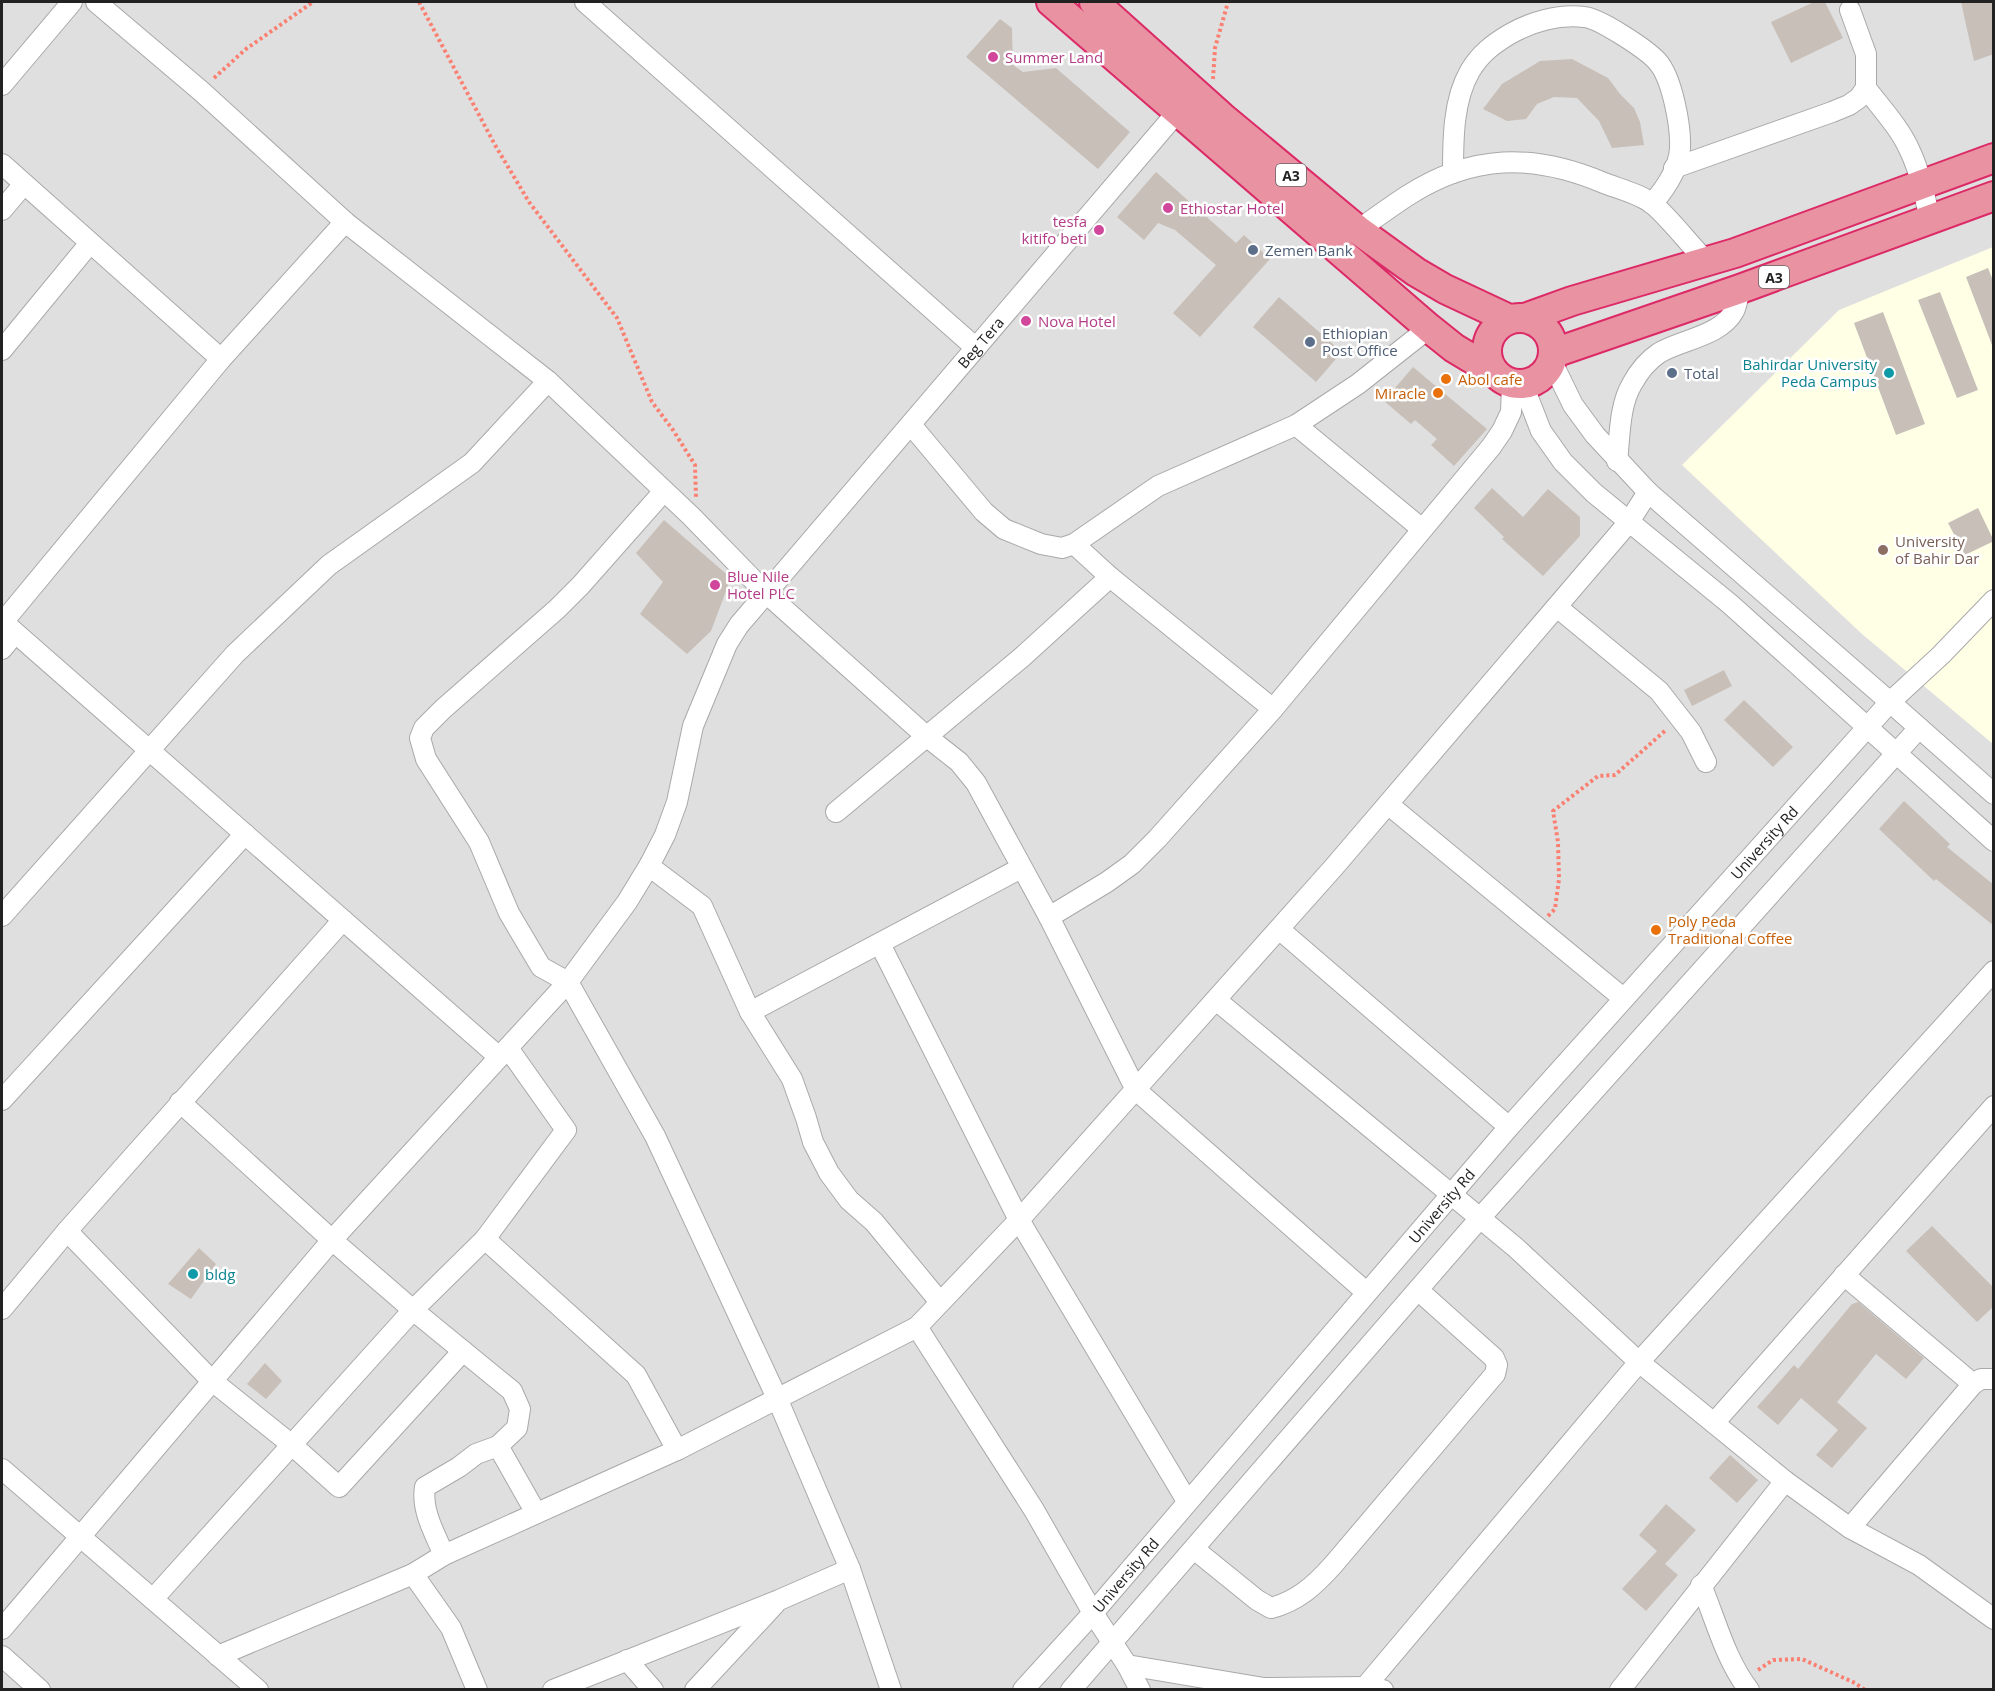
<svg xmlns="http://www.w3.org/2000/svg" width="1995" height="1691" viewBox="0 0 1995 1691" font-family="'Open Sans',sans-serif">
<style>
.residential{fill:#e0dfdf}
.education{fill:#ffffe5}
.building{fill:#c7bfb8}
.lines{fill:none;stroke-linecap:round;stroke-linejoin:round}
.minor-casing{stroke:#a9a9a9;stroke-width:22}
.highway-casing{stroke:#dc2a67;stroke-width:32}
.path{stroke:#fa8072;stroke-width:4;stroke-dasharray:3 3;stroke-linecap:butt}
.minor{stroke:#fff;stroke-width:20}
.highway{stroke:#e892a2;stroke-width:28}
.hotel-dot{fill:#d1479c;stroke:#fff;stroke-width:2}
.service-dot{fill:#5c6f8a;stroke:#fff;stroke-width:2}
.culture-dot{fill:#0f9aa8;stroke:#fff;stroke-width:2}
.food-dot{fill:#e8710a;stroke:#fff;stroke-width:2}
.education-dot{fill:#8d6e63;stroke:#fff;stroke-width:2}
.labels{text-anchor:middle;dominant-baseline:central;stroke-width:5;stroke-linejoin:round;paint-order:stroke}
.shield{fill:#fff;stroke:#646464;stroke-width:1.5}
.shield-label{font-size:14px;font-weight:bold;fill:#222}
.hotel-label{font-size:15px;fill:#b23c85;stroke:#fff;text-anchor:start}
.service-label{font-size:15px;fill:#4e5e75;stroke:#fff;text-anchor:start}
.street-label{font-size:15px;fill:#222;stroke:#fff}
.culture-label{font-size:15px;fill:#0d838f;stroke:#fff;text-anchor:end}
.food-label{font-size:15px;fill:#c56008;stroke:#fff;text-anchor:start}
.education-label{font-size:15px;fill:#785e54;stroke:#fff;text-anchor:start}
</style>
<rect width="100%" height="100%" fill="#f2efe9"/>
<!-- residential -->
<path class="residential" d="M2,2h1991v1687h-1991z"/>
<!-- education -->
<path class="education" d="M1993,247v497l-131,-110 -180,-169 157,-155z"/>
<!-- building -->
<path class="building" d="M1814,2h11l18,36 -52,25 -20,-41z
M1961,2h33v52l-20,7z
M1000,19l12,9 1,37 10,7 33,-4 74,64 -32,37 -132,-112z
M1572,59l36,19 12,16 14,14 6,14 4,23 -32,3 -13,-27 -22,-23 -23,-1 -17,7 -11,15 -19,2 -24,-12 19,-25 38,-23z
M1156,172l80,71 8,-8 26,24 -70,78 -27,-24 43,-48 -41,-35 -17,-7 -14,17 -27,-23z
M1988,268l6,15 -2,62 -26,-68z
M1940,292l38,98 -21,8 -39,-98z
M1279,297l63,55 -26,30 -63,-55z
M1883,312l42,112 -29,11 -42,-112z
M1413,367l74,62 -33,37 -23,-21 6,-6 -22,-19 -4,4 -27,-23z
M1492,488l31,29 25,-28 32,28v19l-37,40 -41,-37 2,-2 -30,-29z
M1978,508l16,33 -29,14 -17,-32z
M664,520l67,58 -20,53 -24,23 -47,-40 23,-32 -27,-29z
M1724,670l8,16 -40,20 -8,-16z
M1744,700l49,47 -20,20 -49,-47z
M1904,801l46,43 -3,3 47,38v41l-58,-47 -2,2 -55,-52z
M1932,1226l62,62v18l-17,16 -71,-71z
M199,1248l17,16 -25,35 -23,-15z
M1858,1302l66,56 -18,21 -30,-25 -39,48 30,26 -35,40 -16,-13 22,-25 -37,-32 -23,27 -21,-18 37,-42 4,4 54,-65z
M265,1363l17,18 -16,18 -19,-15z
M1730,1455l28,25 -21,23 -28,-25z
M1666,1504l30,26 -31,34 13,11 -32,36 -24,-22 35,-38 -18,-16z"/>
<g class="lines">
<defs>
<g id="minor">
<path d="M96,2l105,89 144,131 203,159 143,135 75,77 160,143 33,26 17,21 73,134 87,173 230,202"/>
<path d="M585,2l391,346"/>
<path d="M2,85l70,-83"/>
<path d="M1866,88c15,20 34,40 44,63 10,21 15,46 20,69"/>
<path d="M2,164l219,195"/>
<path d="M1674,168l158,-56 17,-7 10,-7 7,-10v-34l-16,-44"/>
<path d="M1453,173c0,-33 0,-73 17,-102 10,-17 23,-27 40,-37 21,-12 48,-20 74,-17 15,1 62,32 73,44 15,16 24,65 23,87 -1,20 -15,41 -28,56"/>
<path d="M2,210l22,-26"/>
<path d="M1358,230c16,-11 32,-23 49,-34 65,-42 126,-43 197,-13 15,6 37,11 50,22 19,17 35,39 53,57"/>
<path d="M2,350l88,-107"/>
<path d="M1552,362l21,43 22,30 53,57 242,210 104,92"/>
<path d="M1523,385l18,46 22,31 31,31 136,111 264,237"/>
<path d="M1296,425l126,104"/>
<path d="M912,426l72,86 20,17 37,15 21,4 12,-4 84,-58 138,-61 62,-41 71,-56"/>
<path d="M1617,461c3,-24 2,-55 15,-77 6,-11 15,-23 27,-31 21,-13 62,-17 75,-42 3,-6 4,-15 6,-22"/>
<path d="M664,491l-83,94 -24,24 -114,100 -19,19 -4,10 6,21 53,83 30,71 32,54 27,15 87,154 122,262 73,171 41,121"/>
<path d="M1074,544l36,33 163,132"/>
<path d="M1557,607l102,84 32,41 15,30"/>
<path d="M2,621l497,436"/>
<path d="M3,622l218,-263 124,-137"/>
<path d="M2,649l13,-16"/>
<path d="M1389,805l234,193"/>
<path d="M836,812l185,-154 89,-81"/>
<path d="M649,866l53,40 48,106 42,67 14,39 7,24 16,31 20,27 25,22 66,80"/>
<path d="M2,916l233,-262 94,-89 143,-102 76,-82"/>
<path d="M1049,917l58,-35 25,-18 25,-25 116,-130 218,-262 11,-16 9,-19 1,-28"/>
<path d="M1279,929l230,198"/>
<path d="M880,944l139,276 168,281"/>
<path d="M1216,1000l299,247 124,115 146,119 65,47 69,37 75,54"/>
<path d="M750,1012l271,-144"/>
<path d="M2,1100l243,-266"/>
<path d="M180,1102l152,138 81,70 99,81 8,18 -3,19 -19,18 -22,8 -17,13 -34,20c-4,23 10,47 19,68"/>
<path d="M67,1231l144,149 81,65 47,42 124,-136"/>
<path d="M485,1239l151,136 41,75"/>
<path d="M1844,1275l129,109 8,-5h13"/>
<path d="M2,1309l65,-78 276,-311"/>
<path d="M917,1327l117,183 59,103 34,52 137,23 101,-1 18,3"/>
<path d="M1714,1423l280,-317"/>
<path d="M498,1446l38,67"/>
<path d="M2,1469l256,221"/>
<path d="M1850,1528l123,-144"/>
<path d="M1194,1549l63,51 14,8c27,-7 44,-23 62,-43l162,-191 2,-9 -3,-7 -76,-68"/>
<path d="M413,1574l38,54 26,62"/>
<path d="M1701,1585c15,35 24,74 48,105"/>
<path d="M153,1599l260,-289 72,-71 81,-109 -58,-82"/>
<path id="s1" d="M2,1629l330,-389 236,-258 59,-80 22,-36 16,-31 12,-33 16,-76 34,-82 12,-19 446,-522"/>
<path d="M2,1656l38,34"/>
<path d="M218,1656l195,-82 31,-19 233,-105 240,-123 102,-107 315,-353 295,-345 19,-30"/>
<path d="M627,1660l26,30"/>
<path d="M1127,1665l13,25"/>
<path d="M1365,1687l274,-325 355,-391"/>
<path d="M553,1690l226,-90 71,-31"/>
<path d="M695,1690l80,-86"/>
<path id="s2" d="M1023,1690l70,-77 416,-486 381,-425 51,-47 53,-55"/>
<path d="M1071,1690l409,-472 439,-490"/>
<path d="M1620,1690l165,-209"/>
</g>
<path id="highway" d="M1051,2l378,326 25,20 40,24
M1094,2l128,115 136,113 58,42 29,17 64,30
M1487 351a33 33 0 1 1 66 0a33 33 0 1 1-66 0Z
M1525,318l47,-17 163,-48 259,-95
M1554,353l186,-64 254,-93"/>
</defs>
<!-- minor casing -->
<use href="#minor" class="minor-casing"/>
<!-- highway casing -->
<use href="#highway" class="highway-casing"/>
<!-- path -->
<path class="path" d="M419,2l76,143 34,57 88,116 35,84 21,28 22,35 1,33
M214,78l32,-29 67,-47
M1213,79l2,-31 13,-46
M1548,916l7,-7 4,-30 -1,-37 -5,-31 45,-35 17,-1 51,-45
M1758,1670l15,-10 29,-1 53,24 10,7"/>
<!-- minor -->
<use href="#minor" class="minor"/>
<!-- highway -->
<use href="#highway" class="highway"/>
</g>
<!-- markers -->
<g class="hotel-dot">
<circle cx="993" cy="57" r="6"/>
<circle cx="1168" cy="208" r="6"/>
<circle cx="1099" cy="230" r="6"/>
<circle cx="1026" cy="321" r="6"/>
<circle cx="715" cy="585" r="6"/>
</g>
<g class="service-dot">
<circle cx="1253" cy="250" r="6"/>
<circle cx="1310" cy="342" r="6"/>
<circle cx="1672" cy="373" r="6"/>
</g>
<g class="culture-dot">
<circle cx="1889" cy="373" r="6"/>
<circle cx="193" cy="1274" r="6"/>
</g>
<g class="food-dot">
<circle cx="1446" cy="379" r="6"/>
<circle cx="1438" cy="393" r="6"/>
<circle cx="1656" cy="930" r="6"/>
</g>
<circle class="education-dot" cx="1883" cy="550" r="6"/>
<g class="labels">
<!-- shield labels -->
<g class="shield">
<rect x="1276" y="164" width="30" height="22" rx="4.5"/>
<rect x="1759" y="266" width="30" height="22" rx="4.5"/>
</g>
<g class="shield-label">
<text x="1291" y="175">A3</text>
<text x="1774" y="277">A3</text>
</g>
<!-- hotel labels -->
<g class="hotel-label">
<text x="1005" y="57">Summer Land</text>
<text x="1180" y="208">Ethiostar Hotel</text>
<text x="1087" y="221" text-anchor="end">tesfa<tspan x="1087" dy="17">kitifo beti</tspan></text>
<text x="1038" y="321">Nova Hotel</text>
<text x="727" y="576">Blue Nile<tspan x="727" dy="17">Hotel PLC</tspan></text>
</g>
<!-- service labels -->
<g class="service-label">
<text x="1265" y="250">Zemen Bank</text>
<text x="1322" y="333">Ethiopian<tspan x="1322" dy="17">Post Office</tspan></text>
<text x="1684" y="373">Total</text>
</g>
<!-- street labels -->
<g class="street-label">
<text stroke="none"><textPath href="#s1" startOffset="1632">Beg Tera</textPath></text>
<text stroke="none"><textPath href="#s2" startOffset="1126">University Rd</textPath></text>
<text stroke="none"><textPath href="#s2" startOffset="640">University Rd</textPath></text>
<text stroke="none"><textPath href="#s2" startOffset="154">University Rd</textPath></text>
</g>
<!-- culture labels -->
<g class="culture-label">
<text x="1877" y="364">Bahirdar University<tspan x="1877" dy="17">Peda Campus</tspan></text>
<text x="205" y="1274" text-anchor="start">bldg</text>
</g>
<!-- food labels -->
<g class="food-label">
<text x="1458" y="379">Abol cafe</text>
<text x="1426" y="393" text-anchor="end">Miracle</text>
<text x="1668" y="921">Poly Peda<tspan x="1668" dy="17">Traditional Coffee</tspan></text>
</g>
<!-- education labels -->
<g class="education-label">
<text x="1895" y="541">University<tspan x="1895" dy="17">of Bahir Dar</tspan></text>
</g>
</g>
<!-- border -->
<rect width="1995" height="1691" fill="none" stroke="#222222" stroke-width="6"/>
</svg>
